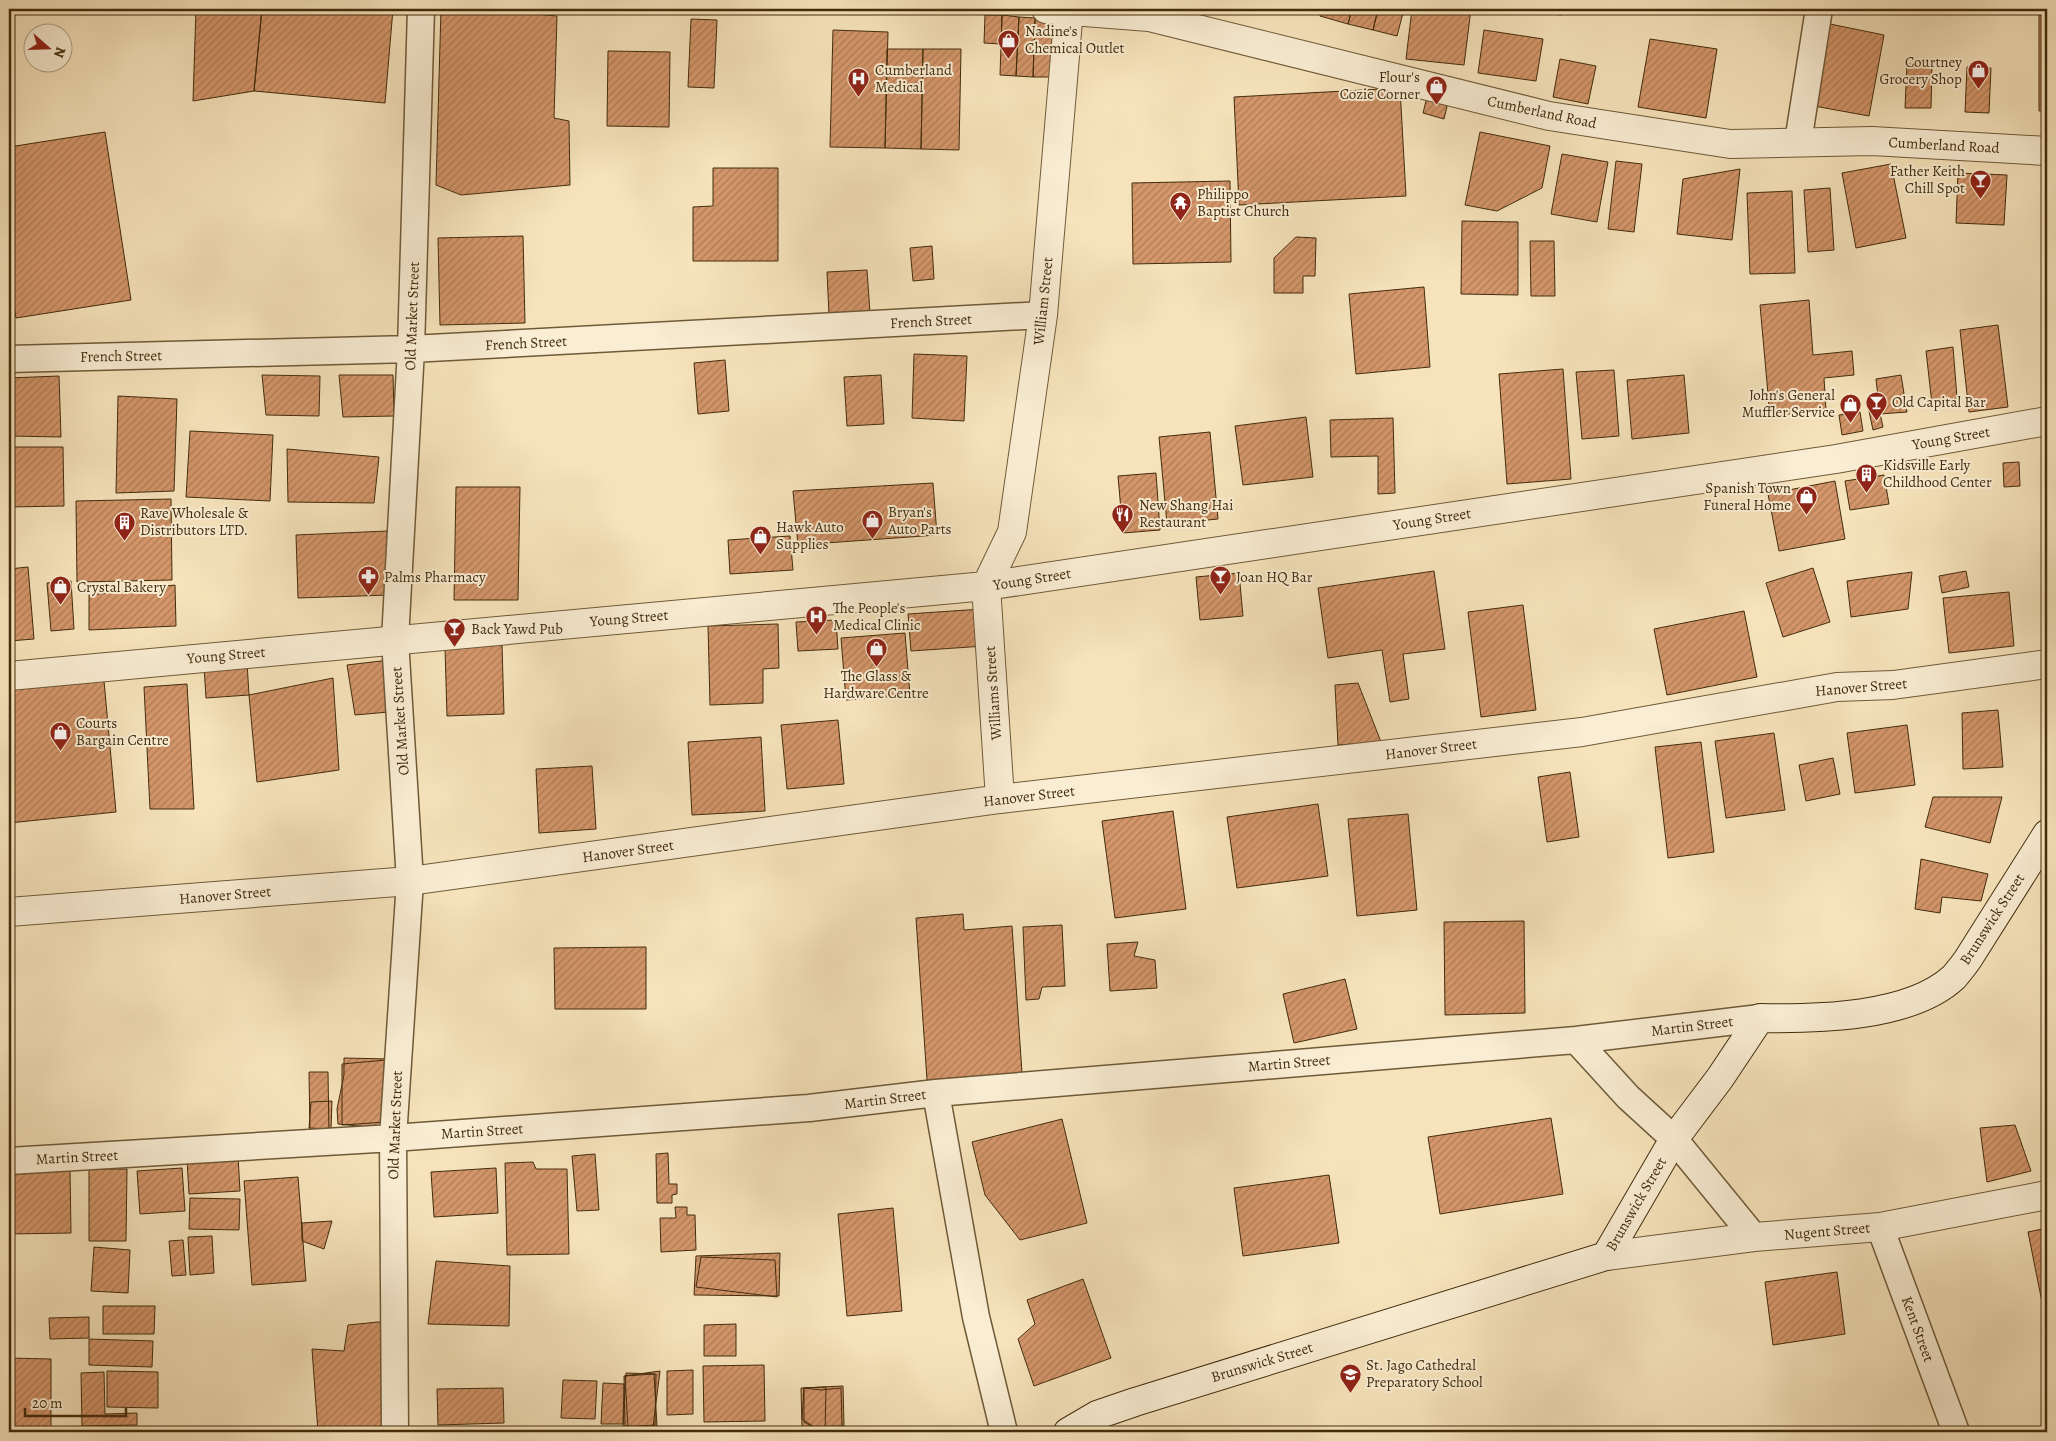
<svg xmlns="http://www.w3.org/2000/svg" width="2056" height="1441" viewBox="0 0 2056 1441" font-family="Alegreya,serif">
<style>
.building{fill:url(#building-hatch);stroke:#422c0c}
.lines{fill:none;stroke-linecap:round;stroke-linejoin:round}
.minor-casing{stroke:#6f5a38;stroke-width:29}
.tertiary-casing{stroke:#6f5a38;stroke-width:30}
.secondary-casing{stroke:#422c0c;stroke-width:30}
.minor{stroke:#f9edd3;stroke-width:26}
.tertiary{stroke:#f9edd3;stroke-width:28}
.secondary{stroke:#f9edd3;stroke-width:28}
.labels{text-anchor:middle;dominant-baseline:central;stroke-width:4;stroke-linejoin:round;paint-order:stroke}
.poi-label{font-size:15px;fill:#422c0c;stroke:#f9edd3;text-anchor:start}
.street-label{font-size:15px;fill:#422c0c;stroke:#f9edd3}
</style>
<defs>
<pattern id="building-hatch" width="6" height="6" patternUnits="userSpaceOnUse" patternTransform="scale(1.25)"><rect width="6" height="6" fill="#d4966a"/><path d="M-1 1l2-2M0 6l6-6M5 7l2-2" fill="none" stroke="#ae7b56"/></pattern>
</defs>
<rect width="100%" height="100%" fill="#f6e3bb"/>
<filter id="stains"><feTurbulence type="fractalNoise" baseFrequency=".004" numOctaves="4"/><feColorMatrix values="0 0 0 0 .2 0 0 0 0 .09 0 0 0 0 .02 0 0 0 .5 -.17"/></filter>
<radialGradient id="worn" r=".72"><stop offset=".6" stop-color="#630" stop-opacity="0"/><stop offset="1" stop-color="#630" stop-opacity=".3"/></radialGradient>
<!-- building -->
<path class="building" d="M196,9h66l-8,82 -61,10z
M262,9h131l-8,94 -131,-12z
M441,9h39l77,7 -3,102 15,3 1,64 -109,10 -25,-10z
M1322,9h30l-4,15 -28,-8z
M1352,9h26l-5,21 -25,-6z
M1378,9h26l-7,27 -24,-6z
M1412,9h59l-7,56 -58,-6z
M1523,9h39l-1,6z
M2039,9h8v102h-8z
M985,15h17l-1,29 -17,-1z
M1002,15l17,2 -3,59 -16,-1z
M1019,17l16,1 -2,59 -17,-1z
M1035,18l18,1 -2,58h-18z
M691,19l26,1 -3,68 -26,-1z
M1830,24l54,11 -15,81 -55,-10z
M833,30l55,2 -3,116 -55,-1z
M1484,30l59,9 -7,42 -58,-8z
M1650,39l67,10 -11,69 -68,-11z
M887,49h36l-2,100 -36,-1z
M923,49h38l-2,101 -38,-1z
M608,51l62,1 -1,75 -62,-1z
M1560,59l36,7 -8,38 -35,-7z
M1907,64l25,1 -1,43h-26z
M1967,67l24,1 -2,45 -24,-1z
M1400,88l6,108 -167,9 -5,-108z
M1428,93l21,5 -5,21 -21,-6z
M105,132l26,168 -115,18 -7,-43v-128z
M1480,132l70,14 -8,42 -45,23 -32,-6z
M1562,154l46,8 -11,60 -46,-8z
M1616,161l26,3 -8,68 -26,-3z
M1891,164l15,74 -50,10 -14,-75z
M713,168h65v93h-85v-54l20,-1z
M1740,169l-8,71 -55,-6 6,-55z
M1958,173l49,2 -3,50 -48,-2z
M1230,181l1,81 -98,2 -1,-81z
M1830,188l4,62 -26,2 -4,-62z
M1792,191l3,82 -45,1 -3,-81z
M1462,221l56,1v73l-57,-1z
M523,236l2,87 -85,2 -2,-87z
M1296,237l20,1 -1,38h-12v17h-29v-35z
M1530,241h24l1,55h-24z
M932,246l2,33 -21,2 -3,-33z
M867,270l3,43 -41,2 -2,-43z
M1424,287l6,80 -74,7 -7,-80z
M1809,300l4,55 39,-4 2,24 -30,3 2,32 -56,6 -10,-111z
M1998,325l10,82 -39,5 -9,-82z
M1953,347l4,51 -25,6 -6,-53z
M914,354l53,2 -3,65 -52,-3z
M725,360l4,51 -31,3 -4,-51z
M1563,369l8,110 -64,5 -8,-110z
M1614,370l5,66 -37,3 -6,-67z
M262,375l58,1 -1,40 -53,-1z
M339,375h54l1,41 -51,1z
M881,375l3,49 -37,2 -3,-49z
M1684,375l5,58 -57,6 -5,-59z
M1901,375l6,37 -27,2 -4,-35z
M59,376l2,61 -52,-1v-58z
M118,396l59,3 -3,92 -58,2z
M1879,409l4,18 -10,3 -4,-19z
M1860,412l3,19 -21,4 -3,-20z
M1306,417l7,60 -70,8 -8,-59z
M1393,418l2,75 -17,1v-38l-47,1 -1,-37z
M190,431l83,4 -3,66 -84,-4z
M1210,432l8,87 -51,5 -8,-87z
M9,447h54l1,59 -55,1z
M287,449l92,8 -5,46 -86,-1z
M2019,462l1,24 -16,1 -1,-24z
M1156,473l4,57 -37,3 -5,-57z
M1884,475l5,29 -39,6 -5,-29z
M1835,481l10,58 -66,12 -11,-57z
M933,483l4,52 -139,10 -5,-54z
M456,487h64l-2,113h-64z
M171,499l1,81 -95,2 -1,-81z
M387,531l3,64 -92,3 -2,-63z
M790,536l3,34 -63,4 -2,-34z
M28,567l6,72 -25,2v-72z
M1813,568l17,54 -47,15 -17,-54z
M1434,571l11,78 -42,5 6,45 -19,3 -8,-52 -54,8 -10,-70z
M1966,571l3,16 -27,6 -3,-17z
M1912,572l-4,37 -57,8 -4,-36z
M1239,573l4,43 -43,4 -4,-43z
M71,581l3,48 -23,2 -4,-48z
M175,585l1,41 -87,4v-35z
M2009,592l5,54 -65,7 -6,-55z
M1523,605l13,105 -55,7 -13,-105z
M982,609l3,37 -74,5 -3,-37z
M1744,611l13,66 -90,18 -13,-66z
M836,620l2,29 -40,2 -2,-29z
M778,624l1,44 -16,1v34l-53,2 -2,-79z
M905,633l5,62 -64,5 -5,-62z
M502,645l2,69 -57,2 -2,-68z
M398,659l2,52 -45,4 -8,-50z
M247,662l2,33 -43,3 -2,-32z
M333,678l6,92 -82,12 -8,-87z
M104,681l12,131 -107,11v-133z
M1358,683l23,59 -43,3 -3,-60z
M187,684l7,125h-44l-6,-122z
M1998,710l5,57 -40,2 -1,-56z
M838,720l6,64 -57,5 -6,-64z
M1907,725l8,60 -60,8 -8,-60z
M1774,733l11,77 -59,8 -11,-77z
M761,737l4,74 -73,4 -4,-73z
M1701,742l13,110 -46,6 -13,-111z
M1833,758l7,36 -34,7 -7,-36z
M592,766l4,63 -57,4 -3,-64z
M1570,772l9,65 -32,5 -9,-65z
M1933,797h69l-12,46 -65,-16z
M1318,804l10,72 -91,12 -10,-71z
M1173,811l13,98 -71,9 -13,-97z
M1408,814l9,96 -60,6 -9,-97z
M1921,859l67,15 -7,27 -39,-4 -2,16 -25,-4z
M963,914l1,16 48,-4 10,147 -95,7 -11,-162z
M1524,921l1,92 -80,2 -1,-93z
M1062,925l3,61 -23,1 -3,12 -13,1 -3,-73z
M1138,942l-4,14 21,4 2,28 -47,3 -3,-47z
M646,947v62h-91l-1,-61z
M1345,979l12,50 -63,14 -11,-49z
M9,984l5,25 -5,1z
M344,1058l46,1 -1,70 -51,-5 -1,-15 7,-34z
M386,1060v62l-44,3v-61z
M309,1072h19l1,61h-19z
M332,1101l-1,28 -22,-1 2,-26z
M1551,1118l12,76 -123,20 -12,-77z
M1062,1119l25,104 -67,17 -35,-45 -13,-53z
M2015,1125l16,46 -44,11 -7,-54z
M668,1153l1,31h8v10l-5,1v8h-15l-1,-49z
M595,1154l4,56 -22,1 -5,-55z
M238,1155l2,36 -51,3 -2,-35z
M533,1162l3,7h31l2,85 -62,1 -2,-92z
M182,1168l3,43 -45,3 -3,-43z
M496,1168l2,45 -64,4 -3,-45z
M89,1169h38l-1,72h-37z
M70,1170l1,63 -62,1v-62z
M1329,1175l10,68 -96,13 -9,-68z
M298,1177l8,104 -54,4 -8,-104z
M190,1198l50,1 -1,31 -50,-1z
M675,1207h12v8h8l1,35 -35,2 -1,-34h16z
M893,1208l9,103 -55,5 -9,-102z
M332,1221l-8,28 -22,-8v-18z
M2047,1228v78l-4,1 -15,-75z
M212,1236l2,37 -24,2 -2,-38z
M183,1240l3,35 -14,1 -3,-35z
M94,1247l36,3 -2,43 -37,-2z
M780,1253l-1,43 -85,-1 2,-39z
M701,1257l74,3 2,37 -81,-10z
M436,1261l74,5 -1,60 -81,-2z
M1837,1272l8,62 -72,11 -8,-63z
M1083,1279l28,79 -77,28 -16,-47 17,-15 -8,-24z
M103,1306h52l-1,28h-51z
M89,1317v21l-39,1 -1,-21z
M378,1322l12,1 -2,109h-70l-6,-83 32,2 4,-26z
M736,1324v32h-32v-31z
M89,1339l64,2 -1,26 -63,-2z
M9,1358l42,1v68h-42z
M764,1365l1,56 -61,1 -1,-56z
M693,1370v44l-26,1v-44z
M107,1371l51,1v36l-51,-1z
M660,1371l-7,56 -28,-1 -1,-50z
M104,1372l1,42 32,-1v12l-55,1 -1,-53z
M626,1373l30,1 -1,51 -32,2z
M654,1374l3,52 -29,2 -3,-52z
M563,1380l34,1 -2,38 -34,-1z
M603,1383l21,1 -1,40h-22z
M843,1386l1,40 -42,1 -1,-39z
M826,1387l-1,45h-3l-20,-13 2,-31z
M503,1388l1,35 -66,2 -1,-36z
M804,1388l17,2 20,-2 1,39 -13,4h-9l-16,-9z"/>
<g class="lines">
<defs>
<path id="minor" d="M1798,142l21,-133
M9,359l402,-10 632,-34
M1576,1040l52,57 46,42 80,98
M936,1093l40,224 28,115
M9,1161l384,-23 416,-30 127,-15 640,-53 184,-22
M1880,1227l76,205
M395,1432l-2,-294 17,-257 -15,-241 16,-291 10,-340"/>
<path id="tertiary" d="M1046,9l103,8 400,99 181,28 142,-3 175,10
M9,676l977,-90 850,-127 211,-38
M1000,799l-14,-213 26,-54 31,-217 26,-306
M9,912l401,-31 590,-82 582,-67 255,-45 56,-2 154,-21
M1606,1256l148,-19 126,-10 167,-32"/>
<path id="secondary" d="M1068,1432l29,-17 38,-13 471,-146 68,-117 46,-61 40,-60c56,1 150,0 194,-41 5,-6 10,-12 14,-18l79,-125"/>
</defs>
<!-- minor casing -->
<use href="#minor" class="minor-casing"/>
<!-- tertiary casing -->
<use href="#tertiary" class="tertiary-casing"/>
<!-- secondary casing -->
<use href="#secondary" class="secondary-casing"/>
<!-- minor -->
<use href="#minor" class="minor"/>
<!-- tertiary -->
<use href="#tertiary" class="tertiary"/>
<!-- secondary -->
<use href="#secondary" class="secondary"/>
</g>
<!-- icons -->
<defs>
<symbol id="shop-pin" viewBox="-11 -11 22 30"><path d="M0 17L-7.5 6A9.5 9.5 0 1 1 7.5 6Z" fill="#8f2418" stroke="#f9edd3"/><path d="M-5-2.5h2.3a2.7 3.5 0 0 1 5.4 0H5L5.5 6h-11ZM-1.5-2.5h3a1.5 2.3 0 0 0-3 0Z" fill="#fff"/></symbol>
<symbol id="hospital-pin" viewBox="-11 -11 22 30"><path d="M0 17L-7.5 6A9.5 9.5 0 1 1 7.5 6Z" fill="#8f2418" stroke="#f9edd3"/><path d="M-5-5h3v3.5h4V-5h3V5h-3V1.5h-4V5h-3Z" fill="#fff"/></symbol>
<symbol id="bar-pin" viewBox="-11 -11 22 30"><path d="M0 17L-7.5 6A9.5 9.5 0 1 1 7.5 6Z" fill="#8f2418" stroke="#f9edd3"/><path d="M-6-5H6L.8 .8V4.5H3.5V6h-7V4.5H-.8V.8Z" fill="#fff"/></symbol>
<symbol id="temple-pin" viewBox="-11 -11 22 30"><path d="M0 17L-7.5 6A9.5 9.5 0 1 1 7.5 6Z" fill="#8f2418" stroke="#f9edd3"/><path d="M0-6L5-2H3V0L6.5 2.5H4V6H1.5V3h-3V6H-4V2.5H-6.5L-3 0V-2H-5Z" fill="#fff"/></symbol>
<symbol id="building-pin" viewBox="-11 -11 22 30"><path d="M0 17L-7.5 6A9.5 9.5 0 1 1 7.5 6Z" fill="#8f2418" stroke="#f9edd3"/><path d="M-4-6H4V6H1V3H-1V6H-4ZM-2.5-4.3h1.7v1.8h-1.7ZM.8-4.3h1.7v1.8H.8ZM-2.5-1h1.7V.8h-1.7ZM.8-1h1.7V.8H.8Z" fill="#fff"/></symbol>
<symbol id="restaurant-pin" viewBox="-11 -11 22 30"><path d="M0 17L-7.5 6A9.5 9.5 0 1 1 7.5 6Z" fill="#8f2418" stroke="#f9edd3"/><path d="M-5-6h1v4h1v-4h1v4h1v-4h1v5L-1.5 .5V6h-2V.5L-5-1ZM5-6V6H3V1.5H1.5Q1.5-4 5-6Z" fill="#fff"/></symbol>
<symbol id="pharmacy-pin" viewBox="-11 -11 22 30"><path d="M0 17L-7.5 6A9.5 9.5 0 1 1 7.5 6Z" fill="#8f2418" stroke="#f9edd3"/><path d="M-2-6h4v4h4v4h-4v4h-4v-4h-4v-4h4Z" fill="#fff"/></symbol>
<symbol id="school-pin" viewBox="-11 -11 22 30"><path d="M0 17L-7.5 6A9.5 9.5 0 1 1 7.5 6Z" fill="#8f2418" stroke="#f9edd3"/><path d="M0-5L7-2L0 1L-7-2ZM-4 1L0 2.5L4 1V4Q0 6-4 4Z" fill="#fff"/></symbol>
</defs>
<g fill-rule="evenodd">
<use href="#shop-pin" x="996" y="28" width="25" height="34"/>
<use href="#shop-pin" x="1966" y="58" width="25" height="34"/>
<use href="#hospital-pin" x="846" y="66" width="25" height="34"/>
<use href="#shop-pin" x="1424" y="74" width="25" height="34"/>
<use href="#bar-pin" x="1968" y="168" width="25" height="34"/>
<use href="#temple-pin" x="1168" y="190" width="25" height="34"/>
<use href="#bar-pin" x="1864" y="390" width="25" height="34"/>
<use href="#shop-pin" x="1838" y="392" width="25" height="34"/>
<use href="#building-pin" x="1854" y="462" width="25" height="34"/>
<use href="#shop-pin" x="1794" y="484" width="25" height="34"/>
<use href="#restaurant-pin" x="1110" y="502" width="25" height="34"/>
<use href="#shop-pin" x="860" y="508" width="25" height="34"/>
<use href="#building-pin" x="112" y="510" width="25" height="34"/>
<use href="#shop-pin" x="748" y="524" width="25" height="34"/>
<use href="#pharmacy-pin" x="356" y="564" width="25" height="34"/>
<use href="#bar-pin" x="1208" y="564" width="25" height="34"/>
<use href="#shop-pin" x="48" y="574" width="25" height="34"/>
<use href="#hospital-pin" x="804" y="604" width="25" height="34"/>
<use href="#bar-pin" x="442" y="616" width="25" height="34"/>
<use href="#shop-pin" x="864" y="636" width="25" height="34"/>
<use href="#shop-pin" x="48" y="720" width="25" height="34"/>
<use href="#school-pin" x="1338" y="1362" width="25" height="34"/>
</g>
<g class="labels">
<!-- poi labels -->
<g class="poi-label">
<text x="1025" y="31">Nadine's<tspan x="1025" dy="17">Chemical Outlet</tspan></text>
<text x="1962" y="62" text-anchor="end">Courtney<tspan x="1962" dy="17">Grocery Shop</tspan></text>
<text x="875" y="70">Cumberland<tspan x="875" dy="17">Medical</tspan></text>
<text x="1420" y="77" text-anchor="end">Flour's<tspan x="1420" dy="17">Cozie Corner</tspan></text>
<text x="1965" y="171" text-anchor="end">Father Keith<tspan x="1965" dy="17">Chill Spot</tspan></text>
<text x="1197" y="194">Philippo<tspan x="1197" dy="17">Baptist Church</tspan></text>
<text x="1835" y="395" text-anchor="end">John's General<tspan x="1835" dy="17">Muffler Service</tspan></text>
<text x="1892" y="402">Old Capital Bar</text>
<text x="1883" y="465">Kidsville Early<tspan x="1883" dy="17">Childhood Center</tspan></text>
<text x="1791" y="488" text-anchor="end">Spanish Town<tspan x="1791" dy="17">Funeral Home</tspan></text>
<text x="1139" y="505">New Shang Hai<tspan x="1139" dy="17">Restaurant</tspan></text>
<text x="888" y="512">Bryan's<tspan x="888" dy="17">Auto Parts</tspan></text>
<text x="140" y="513">Rave Wholesale &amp;<tspan x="140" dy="17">Distributors LTD.</tspan></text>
<text x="776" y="527">Hawk Auto<tspan x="776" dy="17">Supplies</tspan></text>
<text x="384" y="577">Palms Pharmacy</text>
<text x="1236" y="577">Joan HQ Bar</text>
<text x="77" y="587">Crystal Bakery</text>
<text x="833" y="608">The People's<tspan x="833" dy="17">Medical Clinic</tspan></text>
<text x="471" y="629">Back Yawd Pub</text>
<text x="876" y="676" text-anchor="middle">The Glass &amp;<tspan x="876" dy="17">Hardware Centre</tspan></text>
<text x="76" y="723">Courts<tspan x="76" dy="17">Bargain Centre</tspan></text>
<text x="1366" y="1365">St. Jago Cathedral<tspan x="1366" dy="17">Preparatory School</tspan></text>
</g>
<!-- street labels -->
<g class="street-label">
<text transform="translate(1542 112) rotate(12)">Cumberland Road</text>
<text transform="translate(1944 145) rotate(3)">Cumberland Road</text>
<text transform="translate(1043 301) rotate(-84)">William Street</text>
<text transform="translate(412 316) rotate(-88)">Old Market Street</text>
<text transform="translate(931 321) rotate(-3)">French Street</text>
<text transform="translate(526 343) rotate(-3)">French Street</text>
<text transform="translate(121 356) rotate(-1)">French Street</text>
<text transform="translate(1951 438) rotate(-10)">Young Street</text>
<text transform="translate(1432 519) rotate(-9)">Young Street</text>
<text transform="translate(1032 579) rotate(-9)">Young Street</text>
<text transform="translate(629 618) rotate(-5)">Young Street</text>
<text transform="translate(226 655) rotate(-5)">Young Street</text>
<text transform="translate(1861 687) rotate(-5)">Hanover Street</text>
<text transform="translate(993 693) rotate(-94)">Williams Street</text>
<text transform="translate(400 721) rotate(-94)">Old Market Street</text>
<text transform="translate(1431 749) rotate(-7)">Hanover Street</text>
<text transform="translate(1029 796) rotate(-7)">Hanover Street</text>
<text transform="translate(628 851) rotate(-8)">Hanover Street</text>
<text transform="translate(225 895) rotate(-5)">Hanover Street</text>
<text transform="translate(1992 919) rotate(-57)">Brunswick Street</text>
<text transform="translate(1692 1026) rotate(-7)">Martin Street</text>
<text transform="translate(1289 1063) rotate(-5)">Martin Street</text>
<text transform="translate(885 1099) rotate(-7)">Martin Street</text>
<text transform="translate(395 1125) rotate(-88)">Old Market Street</text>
<text transform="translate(482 1131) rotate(-4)">Martin Street</text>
<text transform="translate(77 1157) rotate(-3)">Martin Street</text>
<text transform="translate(1636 1204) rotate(-60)">Brunswick Street</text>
<text transform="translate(1827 1231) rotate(-5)">Nugent Street</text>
<text transform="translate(1918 1329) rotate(70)">Kent Street</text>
<text transform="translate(1262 1362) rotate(-17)">Brunswick Street</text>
</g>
</g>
<!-- margin -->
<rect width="2056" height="1441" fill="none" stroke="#f6e3bb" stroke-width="30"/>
<rect x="10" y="10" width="2036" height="1421" fill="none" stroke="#422c0c" stroke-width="2.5"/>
<rect x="15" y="15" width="2026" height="1411" fill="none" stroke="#422c0c"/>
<!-- north arrow -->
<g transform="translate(48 48) rotate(110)"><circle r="24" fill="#f9edd3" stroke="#b0a083"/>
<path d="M0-4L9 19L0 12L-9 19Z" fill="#8f2418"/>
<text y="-8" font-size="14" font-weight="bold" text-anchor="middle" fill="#422c0c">N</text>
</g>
<!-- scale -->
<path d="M25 1408v8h101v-8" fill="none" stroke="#422c0c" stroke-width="2.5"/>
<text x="32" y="1408" font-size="15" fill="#422c0c" stroke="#f9edd3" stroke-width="4" paint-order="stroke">20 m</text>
<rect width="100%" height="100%" filter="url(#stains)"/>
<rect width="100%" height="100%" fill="url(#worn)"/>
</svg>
